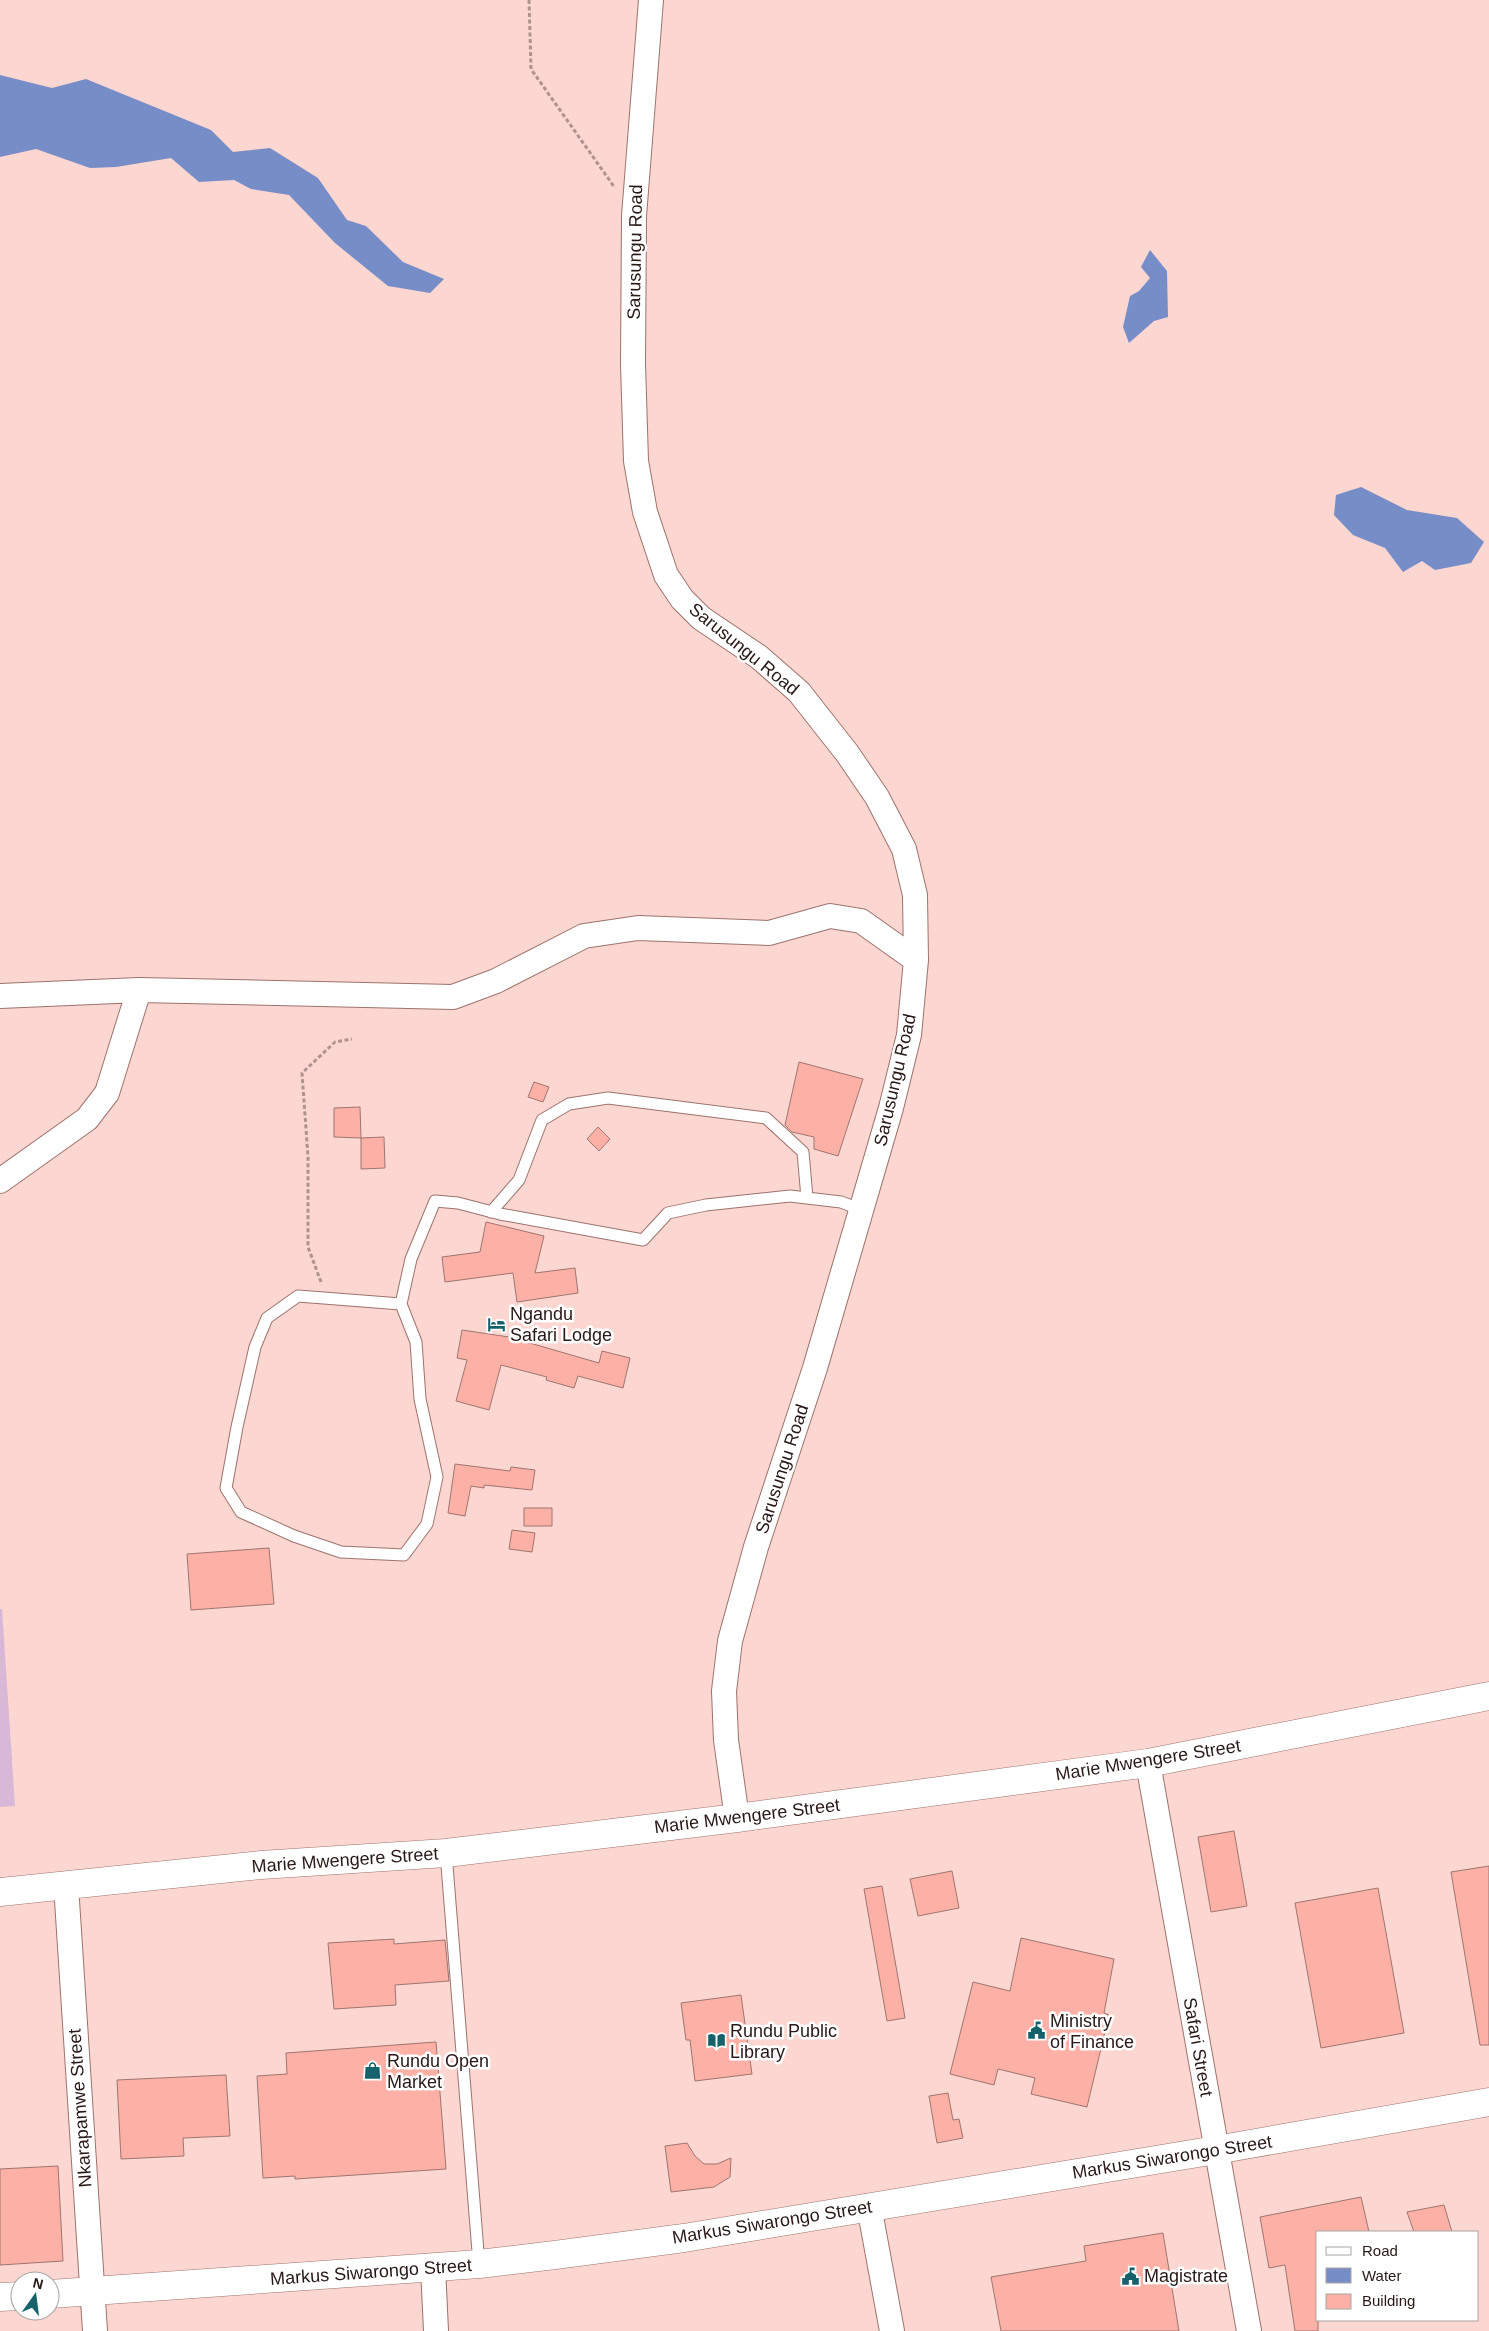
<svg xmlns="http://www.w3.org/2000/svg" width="1489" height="2331" viewBox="0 0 1489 2331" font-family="Arial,sans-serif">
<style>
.green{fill:#d9b7d6}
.water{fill:#778dc7}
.building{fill:#fdb1a6;stroke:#9e756f}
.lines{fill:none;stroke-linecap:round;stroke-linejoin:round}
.lane-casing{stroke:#9c736d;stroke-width:13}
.street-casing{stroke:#9c736d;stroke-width:26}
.secondary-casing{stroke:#9c736d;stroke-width:29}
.path{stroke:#b0928e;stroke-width:3;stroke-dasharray:4 2.5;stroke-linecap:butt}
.lane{stroke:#fff;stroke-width:11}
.street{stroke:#fff;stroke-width:24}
.secondary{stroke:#fff;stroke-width:28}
.labels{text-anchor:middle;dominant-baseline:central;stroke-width:5;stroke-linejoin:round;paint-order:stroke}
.street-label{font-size:18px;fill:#281816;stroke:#fff}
.poi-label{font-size:18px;fill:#281816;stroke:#fff;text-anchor:start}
</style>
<rect width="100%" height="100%" fill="#fcd6d1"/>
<!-- green -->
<path class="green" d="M0,1609h2l13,197 -15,1z"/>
<!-- water -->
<path class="water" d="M0,75l52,13 34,-9 125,51 22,22 37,-4 48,30 29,42 19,6 37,36 41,17 -14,14 -42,-7 -53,-43 -46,-48 -38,-6 -17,-9 -35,2 -28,-24 -55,9 -26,1 -54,-19 -36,8z
M1150,250l17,21 1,46 -14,4 -25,22 -6,-16 7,-31 9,-5 11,-13 -9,-11z
M1361,487l46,23 50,8 27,24 -13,21 -36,7 -13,-9 -19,11 -18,-24 -32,-13 -19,-20 2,-20z"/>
<!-- building -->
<path class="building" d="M799,1062l64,17 -25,77 -24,-7v-12l-22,-5 -7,-7z
M534,1082l15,5 -6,15 -15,-5z
M360,1107l1,31 -27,-1v-29z
M598,1127l12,12 -11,12 -12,-12z
M384,1137l1,31 -24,1v-31z
M486,1222l58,14 -9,37 40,-5 3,25 -61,9 -4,-29 -68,9 -3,-25 38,-5z
M462,1330l47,7 90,26 3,-12 28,7 -7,30 -45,-12 -4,12 -28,-8 1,-3 -46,-12 -12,45 -33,-9 11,-41 -10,-2z
M455,1464l55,7 1,-4 24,3 -3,20 -48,-5v3l-13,-2 -6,30 -17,-3z
M524,1508h28v18h-28z
M512,1530l23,3 -3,19 -23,-3z
M269,1548l5,56 -83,6 -4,-56z
M1234,1831l13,75 -36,6 -13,-75z
M1489,1866v179h-9l-29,-173z
M952,1871l7,37 -41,8 -8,-37z
M882,1886l23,132 -18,3 -23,-132z
M1378,1888l26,145 -83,15 -26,-145z
M1021,1938l93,21 -10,54 5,2 -22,92 -56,-13 4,-16 -37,-9 -4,16 -44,-11 23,-92 37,9z
M394,1939v5l51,-4 4,41 -54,4 1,20 -62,4 -6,-66z
M741,1995l11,79 -57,7 -5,-41h-4l-5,-37z
M436,2042l10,127 -151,10v-3l-32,2 -6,-102 30,-2 -1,-21z
M226,2075l4,61 -47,2 1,18 -63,3 -4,-79z
M948,2093l5,27 6,-1 4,19 -26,5 -8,-47z
M687,2143l8,13 9,8h13l14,-6 -1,19 -16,10 -43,5 -6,-46z
M58,2166l5,95 -63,4v-96z
M1361,2197l8,35h-51v99h-23l-10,-66 -16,3 -9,-51z
M1444,2205l8,27h-38l-7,-20z
M1163,2233l16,98h-178l-10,-54 95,-16 -2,-15z"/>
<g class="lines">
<defs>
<path id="lane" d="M491,1212l28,-32 23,-60 27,-16 39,-6 158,20 37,34 4,46
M401,1304l-103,-8 -31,22 -12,29 -18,80 -11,61 15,24 53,24 47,16 63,3 23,-31 10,-47 -17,-78 -4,-57 -15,-38 10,-45 24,-58 23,2 42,11 143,26 25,-27 38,-8 84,-9 51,6 21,8
M446,1853l33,411"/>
<path id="street" d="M651,0l-17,216 -1,148 3,97 9,51 21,63 16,24 19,19 58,39 40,35 48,61 30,44 27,52 11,46 1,65 -7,75 -18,73 -76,260 -59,179 -26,94 -6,50 2,49 11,78
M0,996l139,-6 314,7 43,-16 88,-45 54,-8 131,5 61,-17 31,5 55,39
M0,1181l87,-62 20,-26 32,-103
M1148,1763l101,568
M66,1885l29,446
M869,2206l23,125
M433,2267l3,64"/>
<path id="secondary" d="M0,1892l261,-27 185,-12 291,-35 411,-55 341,-67
M50,2294l429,-30 76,-9 129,-17 532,-88 273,-48
M0,2297l20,-1"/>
</defs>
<!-- lane casing -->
<use href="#lane" class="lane-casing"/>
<!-- street casing -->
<use href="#street" class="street-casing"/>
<!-- secondary casing -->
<use href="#secondary" class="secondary-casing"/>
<!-- path -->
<path class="path" d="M529,0l2,69 84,119
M321,1282l-13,-35v-90l-6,-84 33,-31 17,-3"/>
<!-- lane -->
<use href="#lane" class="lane"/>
<!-- street -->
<use href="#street" class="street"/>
<!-- secondary -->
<use href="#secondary" class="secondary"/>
</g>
<!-- icons -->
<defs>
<symbol id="hotel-bare" viewBox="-9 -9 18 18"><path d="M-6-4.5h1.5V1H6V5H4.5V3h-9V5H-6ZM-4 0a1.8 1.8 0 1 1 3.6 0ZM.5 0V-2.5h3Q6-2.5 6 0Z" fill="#15626c" stroke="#fff" stroke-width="2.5" paint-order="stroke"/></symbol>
<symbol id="civic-bare" viewBox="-9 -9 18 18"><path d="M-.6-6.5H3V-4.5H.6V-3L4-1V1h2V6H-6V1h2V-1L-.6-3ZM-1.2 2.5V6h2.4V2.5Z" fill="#15626c" stroke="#fff" stroke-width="2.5" paint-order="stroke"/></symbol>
<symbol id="library-bare" viewBox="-9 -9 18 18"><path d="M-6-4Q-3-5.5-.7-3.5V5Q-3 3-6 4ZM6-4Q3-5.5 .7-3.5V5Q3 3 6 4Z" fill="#15626c" stroke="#fff" stroke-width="2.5" paint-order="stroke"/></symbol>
<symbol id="shop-bare" viewBox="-9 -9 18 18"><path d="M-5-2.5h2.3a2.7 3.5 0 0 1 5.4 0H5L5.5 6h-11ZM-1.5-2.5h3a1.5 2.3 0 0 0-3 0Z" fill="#15626c" stroke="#fff" stroke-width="2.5" paint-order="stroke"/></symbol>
</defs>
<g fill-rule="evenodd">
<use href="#hotel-bare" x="484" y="1312" width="25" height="25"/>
<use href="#civic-bare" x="1024" y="2018" width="25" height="25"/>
<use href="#library-bare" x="704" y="2028" width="25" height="25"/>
<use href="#shop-bare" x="360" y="2058" width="25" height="25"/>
<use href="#civic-bare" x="1118" y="2264" width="25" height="25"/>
</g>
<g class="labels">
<!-- street labels -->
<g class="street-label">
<text transform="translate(635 252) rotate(-89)">Sarusungu Road</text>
<text transform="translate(744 649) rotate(39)">Sarusungu Road</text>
<text transform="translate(895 1080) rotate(-77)">Sarusungu Road</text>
<text transform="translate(782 1469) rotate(-72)">Sarusungu Road</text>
<text transform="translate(1148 1760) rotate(-9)">Marie Mwengere Street</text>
<text transform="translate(747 1816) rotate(-7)">Marie Mwengere Street</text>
<text transform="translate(345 1860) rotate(-4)">Marie Mwengere Street</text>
<text transform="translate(1198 2047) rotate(80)">Safari Street</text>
<text transform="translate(80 2108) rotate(-94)">Nkarapamwe Street</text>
<text transform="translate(1172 2157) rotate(-9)">Markus Siwarongo Street</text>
<text transform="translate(772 2222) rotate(-9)">Markus Siwarongo Street</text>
<text transform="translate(371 2272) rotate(-4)">Markus Siwarongo Street</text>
</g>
<!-- poi labels -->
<g class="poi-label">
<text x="510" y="1314">Ngandu<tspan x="510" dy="21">Safari Lodge</tspan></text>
<text x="1050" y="2021">Ministry<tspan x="1050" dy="21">of Finance</tspan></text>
<text x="730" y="2031">Rundu Public<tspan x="730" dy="21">Library</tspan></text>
<text x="387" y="2061">Rundu Open<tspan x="387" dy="21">Market</tspan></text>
<text x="1144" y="2276">Magistrate</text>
</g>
</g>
<!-- legend -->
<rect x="1316" y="2231" width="162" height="90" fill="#ffffff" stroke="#a9a3a2"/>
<rect x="1326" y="2247" width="25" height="8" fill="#ffffff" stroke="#a9a3a2"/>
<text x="1362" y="2256" font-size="15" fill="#281816">Road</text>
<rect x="1326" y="2268" width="25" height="15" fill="#778dc7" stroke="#a9a3a2"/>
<text x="1362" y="2281" font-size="15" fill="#281816">Water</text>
<rect x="1326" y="2294" width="25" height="15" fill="#fdb1a6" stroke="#a9a3a2"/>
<text x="1362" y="2306" font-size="15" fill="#281816">Building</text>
<!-- north arrow -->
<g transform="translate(35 2296) rotate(14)"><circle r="24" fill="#ffffff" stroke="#a9a3a2"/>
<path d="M0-4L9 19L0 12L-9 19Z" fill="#15626c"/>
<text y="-8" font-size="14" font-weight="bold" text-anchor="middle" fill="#281816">N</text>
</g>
</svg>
